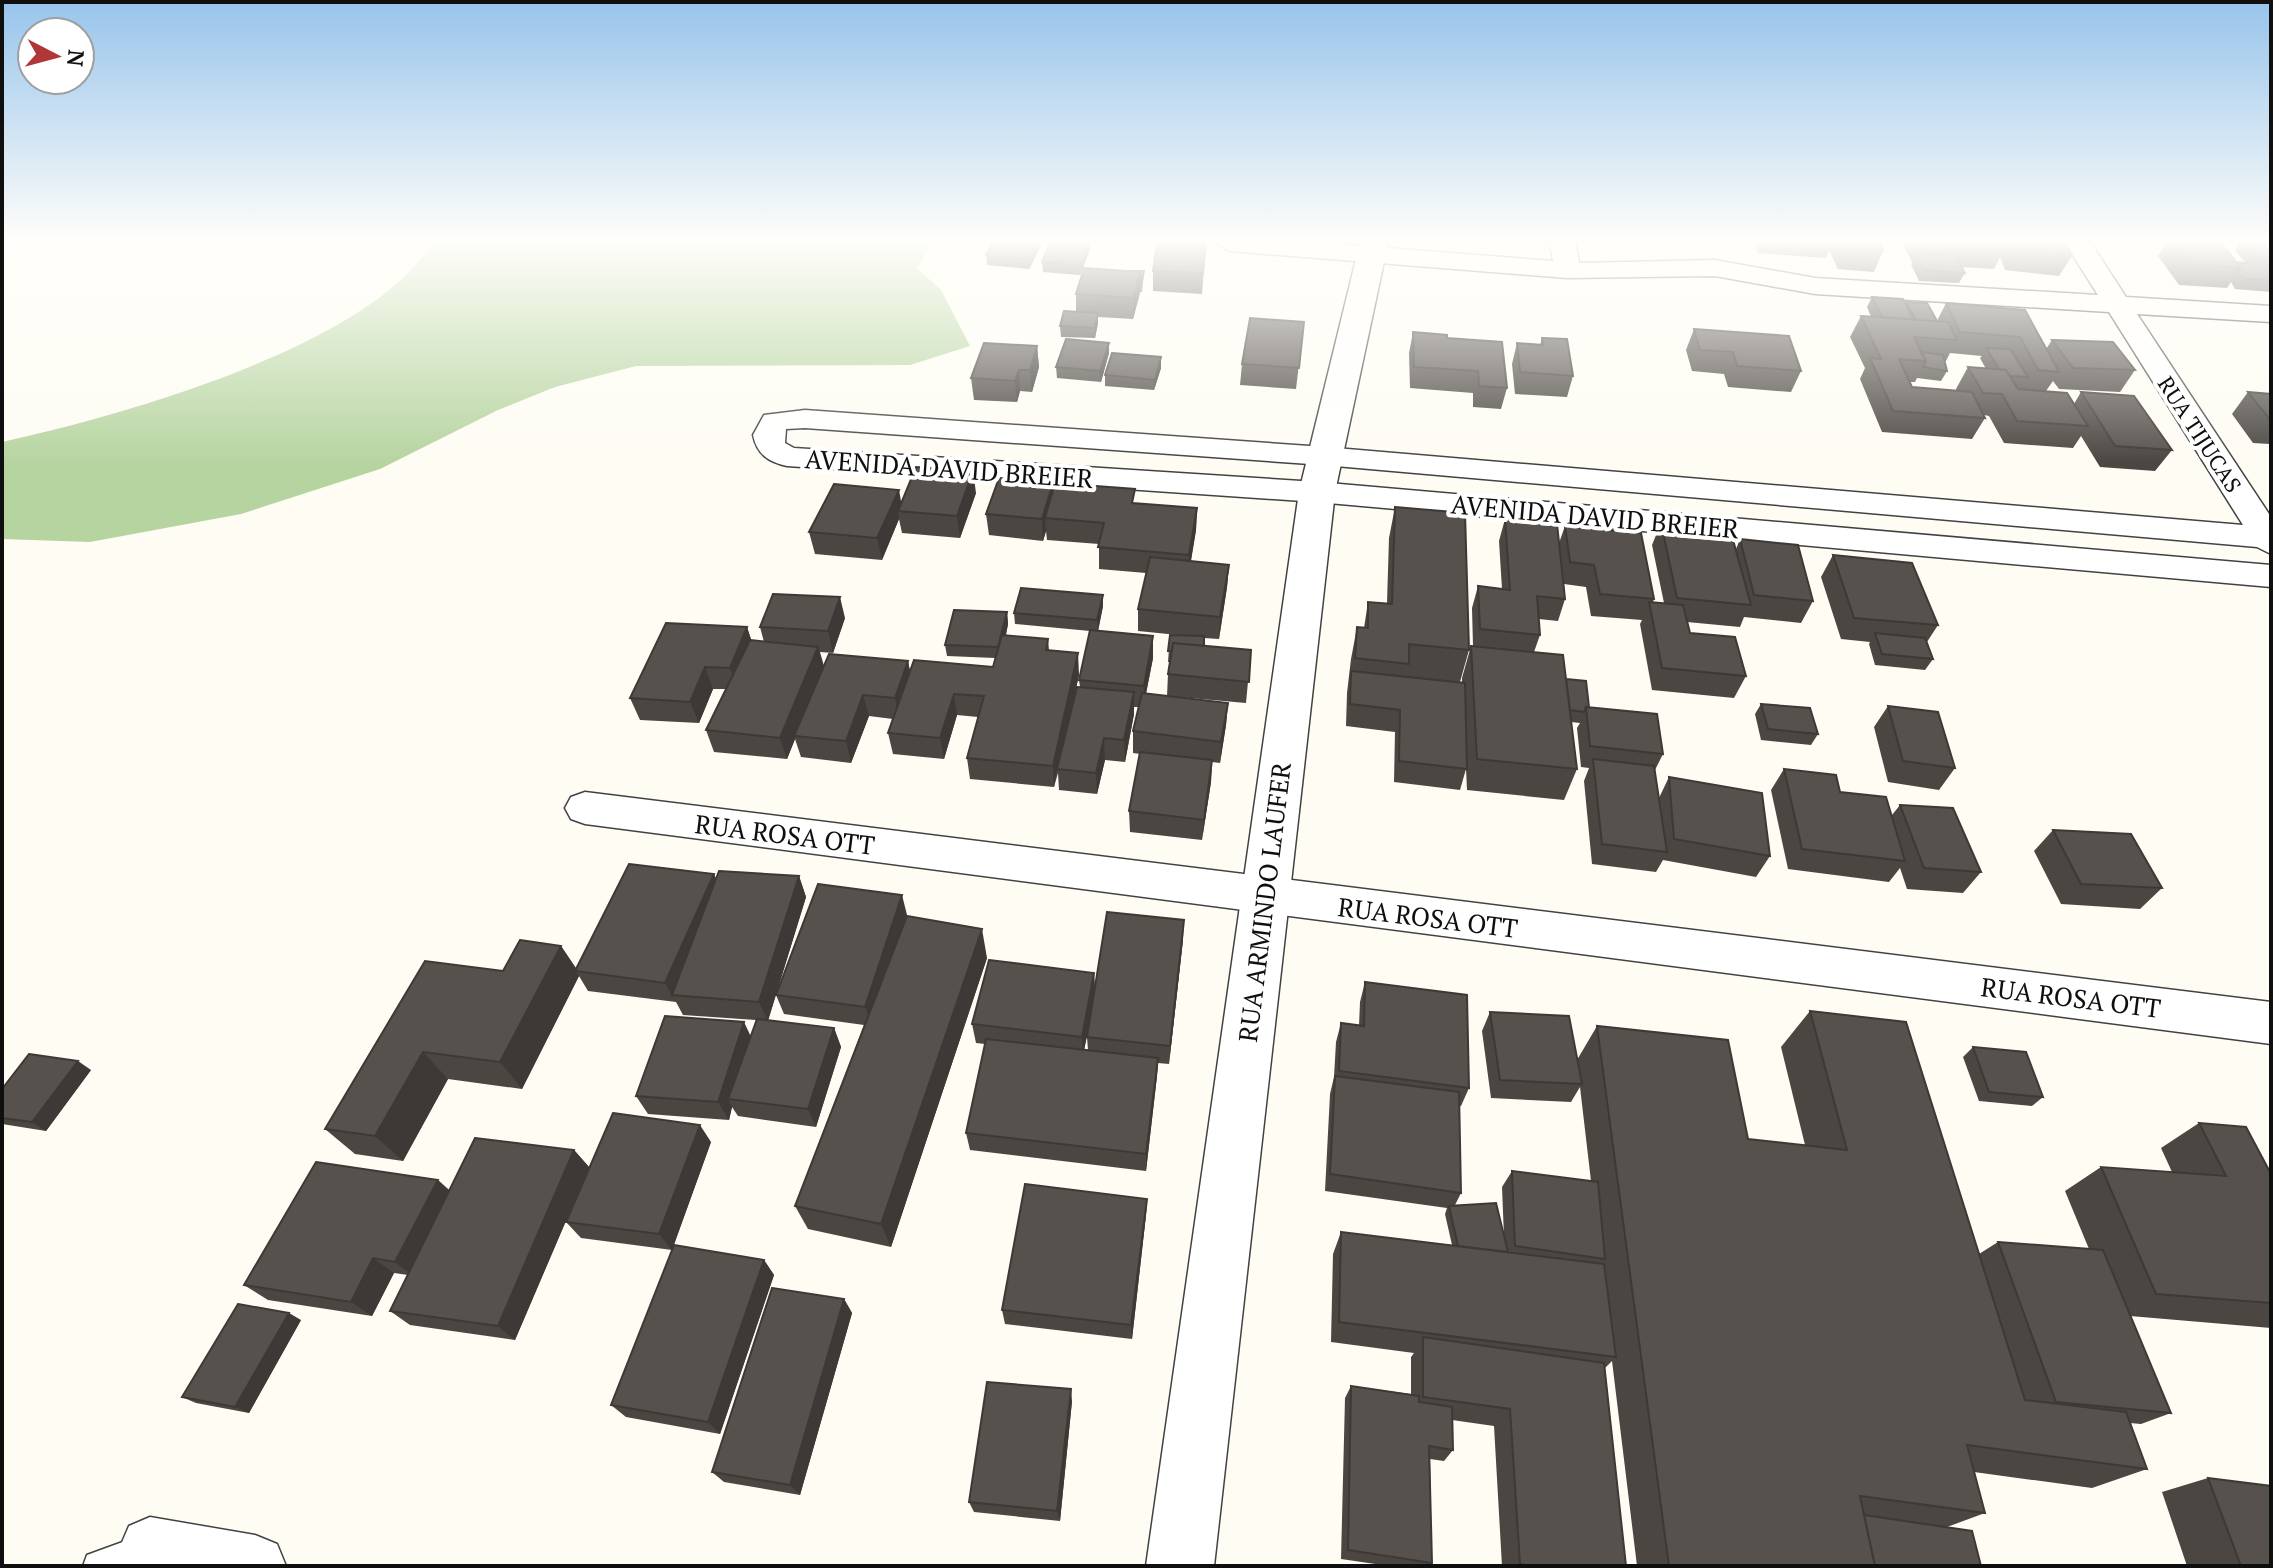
<svg xmlns="http://www.w3.org/2000/svg" width="2273" height="1568" viewBox="0 0 2273 1568" font-family="'PT Serif',serif">
<style>
.forest{fill:#b6d4a0}
.lines{fill:none;stroke-linecap:round;stroke-linejoin:round}
.service-casing{stroke:#424242;stroke-width:3}
.minor-casing{stroke:#424242;stroke-width:3}
.tertiary-casing{stroke:#424242;stroke-width:3}
.service{fill:#fff;fill-rule:evenodd}
.minor{fill:#fff;fill-rule:evenodd}
.tertiary{fill:#fff;fill-rule:evenodd}
.wall{fill:#4b4642;fill-rule:evenodd}
.shaded-wall{fill:#3d3936}
.building{fill:#57514d;stroke:#3d3936;stroke-width:2}
.labels{text-anchor:middle;dominant-baseline:central;stroke-width:8;stroke-linejoin:round;paint-order:stroke}
.far-street-label{font-size:22px;fill:#0f0f0f;stroke:#fff}
.street-label{font-size:26px;fill:#0f0f0f;stroke:#fff}
</style>
<rect width="100%" height="100%" fill="#fefcf3"/>
<!-- forest -->
<path class="forest" d="M432,243h501l-16,25 24,22 29,56 -60,19 -274,1 -81,21 -57,23 -118,59 -139,45 -151,28 -88,-3v-97c114,-25 368,-95 430,-199z"/>
<g class="lines">
<defs>
<path id="service" d="M150,1532l11,4 4,11 -4,11 -21,8h-57l4,-11z"/>
<path id="minor" d="M1216,243h109l228,18 -3,-18h26l3,20 136,-3 100,18 283,17 -33,-52h26l35,54 145,9v16l-134,-8 134,203v37l-14,-7 -933,-82 -519,-37 -19,1 -1,14 9,5 523,34 954,83v22l-954,-85 -530,-36c-19,-4 -30,-12 -34,-31l11,-20 41,-5 519,37 919,78 -134,-213 -294,-18 -100,-18 -148,2 -338,-27z
M585,792l1686,210v42l-1686,-220 -14,-5 -6,-11 6,-11z
M150,1517l105,18 22,9 9,22h-158l-8,-19 9,-21z"/>
<path id="tertiary" d="M1360,243h28l-53,249 -121,1074h-68l153,-1074z"/>
</defs>
<!-- service casing -->
<use href="#service" class="service-casing"/>
<!-- minor casing -->
<use href="#minor" class="minor-casing"/>
<!-- tertiary casing -->
<use href="#tertiary" class="tertiary-casing"/>
<!-- service -->
<use href="#service" class="service"/>
<!-- minor -->
<use href="#minor" class="minor"/>
<!-- tertiary -->
<use href="#tertiary" class="tertiary"/>
</g>
<!-- wall -->
<path class="wall" d="M992,243h48l1,3 -12,23 -42,-4 -1,-10z
M1050,243h39l1,7 -10,25 -37,-3 -1,-10z
M1206,243l-4,51 -49,-3v-20z
M1755,243h124l4,8 -9,21 -36,-3 -9,-19 -3,8 -68,-5z
M1902,243h164l6,13 -13,20 -54,-6 -5,-13 -6,12 -32,-2 3,6 -6,10 -40,-2 -8,-17 1,-2z
M2166,243h55l15,19 10,1 -11,-12 5,-8h31v49l-36,-3 -4,-7 -4,6 -48,-3 -21,-29z
M1144,271l-2,21h-2l-7,27 -35,-2v6l-3,15 -34,-1 -1,-11 16,-14v-18l55,-22z
M1872,297l33,7 1,-2 31,19 9,-18 100,46 6,-9 83,30 -15,22 -61,-3 -6,-8 -7,10 28,13 7,-12 91,58 -17,21 -55,-4 -19,-31 -8,12 -69,-5 -15,-27 -5,-1 1,3 -13,21 -90,-7 -22,-53 5,-11 -15,-31 11,-21 10,1 -4,-10zM1950,353l32,3 -2,2 6,11 -18,-2 -12,22 1,2 -45,-4 -3,-5h6l2,-4 24,3 6,-10 -3,-10h2z
M1304,322l-8,67 -56,-4 2,-21z
M1694,329l107,42 -10,21 -63,-5 -4,-13 -32,-3 -6,-21z
M1413,332l34,6 60,50 -6,21 -28,-2v-14l-63,-5 -1,-35z
M1542,338l31,38 -6,21 -52,-3 -3,-30 5,-21 23,2z
M1109,343v10l-8,29 -44,-4 -1,-11z
M1037,346l2,21 -7,25 -12,-1 -3,11 -43,-2 -3,-22z
M1161,357v11l-7,22 -49,-4v-11z
M2248,392l23,2v52l-1,-2 -17,-1 -21,-29z
M1054,489l81,14 62,5 -1,22 -5,31 38,4 -2,22 -8,52 -15,-1v8l47,4 -5,53 -79,-7 1,-22 2,-12h-2l2,-27h8l-40,-4v-22l8,-36 -47,-4v-25l-52,-4 -1,-9 -3,10 -54,-6 -3,-21z
M976,493l-16,45 -58,-5 -3,-14 -17,41 -67,-6 -6,-22 92,-29z
M1395,507l74,143 -9,32 -54,-5 56,6v-5l9,-32h2l-1,-38 6,-22 24,3 -3,-48 6,-22 54,24 6,-17 89,73 -1,3 11,1 -12,-58 9,-22 75,26 4,-10 73,62 -12,22 -57,-6 -4,10 -53,-5 3,11 56,43 -12,22 -82,-8 -12,-66 2,-4 -51,-4 -5,-29 -22,-3 1,15 -7,22 -19,-2 1,16 -6,17 32,27 23,28 74,47 -8,16 4,28 10,-21 101,79 -14,21 -93,-17 -7,12 -64,-8 -8,-83 5,-13 -8,-1 -4,-39 3,-5 -9,-1 6,47 -13,31 -97,-10 -1,-21 -6,21 -66,-8 1,-50 -49,-6 1,-33 4,-34 6,-32 7,1 4,-26 19,1 2,-65z
M1833,555l105,70 -11,17 6,17 -8,11 -50,-5 -6,-21 1,-2 -29,-3 -20,-62z
M1103,595v11l-5,25 55,5v22l-7,36 82,9 -2,22 -6,38 -8,-1 -1,20 -9,58 -72,-8 -1,-21 11,-57 -7,-1v-22l6,-24h-5v7l-9,48 -20,-2 -8,34 -38,-4 -1,-17 -4,14 -84,-8 -3,-21 11,-41 -21,-2 -13,44 -51,-5 -5,-21 5,-14 -24,-3 -18,47 -50,-6 -6,-18 -8,20 -73,-7 -8,-22 20,-41h-13l-14,34 -59,-3 -10,-22 117,-71 4,13 13,2 -4,-15 85,-9 -12,35 -13,-1 4,14 84,-5 2,10 83,-4 2,-9 -48,-2 -2,-11 62,-33 1,12 -2,11 42,4 1,11 30,25 -9,40 10,-28 -1,-7 11,-49 -75,-7 -1,-11z
M1761,704l57,30 -7,11 -50,-5 -6,-26z
M1888,706l67,62 -16,22 -51,-8 -14,-55z
M1784,769l56,23 52,23 8,-10 81,67 -18,21 -56,-4 -7,-21 -11,14 -101,-13 -17,-79z
M2053,830l109,58 -22,21 -79,-5 -27,-53z
M714,874l2,5 83,-3 7,21 -38,123 66,8 7,19 -25,80 -78,-11 -6,-9 -3,13 -81,-6 -12,-18 115,-60 5,-16 -73,-5 -7,-13 -88,-11 -9,-15 -57,113 -74,-10 -45,82 -48,-7 -30,-25 236,-183 15,23z
M907,916l80,42 -96,289 -83,-18 -13,-23 69,-181 -80,-11 -8,-19z
M1183,940l-14,124 -11,-1 -1,13 -11,95 -176,-21 -4,-17 19,-89 -9,-1 -4,-19 122,-51 1,14zM1088,1032l-1,5 1,13h-4z
M1365,982l104,106 -8,18h-2l2,87 -6,12 49,32 -2,-50 10,-16 79,10 -11,-94 -9,15 -80,-4 -9,-67 8,-19 87,48 20,-34 151,113 57,6 -24,-98 29,-36 169,243 19,-12 91,7 -24,-58 36,-24 71,5 -11,-24 38,-25 72,51v154l-141,-12 41,97 -30,11 -11,-1 17,46 -55,19 -118,-16 11,41 -38,14 34,39h-344l-25,-205 -7,7 21,198h-124l-8,-140 -42,-6 1,30 -9,11 -14,-2 2,104 -4,3h-39l-48,-7 4,-161 6,-12 60,8v-37l3,-4 -83,-11 2,-88 8,-22 111,13 -7,-31 2,-6 -122,-17 5,-97 4,-17 2,-35 5,-19 18,3 1,-24z
M1973,1047l70,50 -11,9 -53,-5 -16,-44z
M91,1070l-45,61 -44,-7v-35z
M711,1142l-39,108 -91,-12 -15,-16z
M574,1150l15,17 -74,173 -105,-15 -20,-14 18,-36 -14,-2 -22,43 -104,-16 -24,-15 205,-95z
M1147,1199l-1,16 -14,124 -127,-15 -3,-14z
M764,1260l10,15 -54,159 -94,-17 -15,-12z
M844,1299l8,14 -52,182 -76,-13 -12,-10z
M301,1320l-52,93 -53,-10 -14,-6z
M1072,1401l-12,120 -86,-9 -5,-10z
M2208,1478l63,88h-84l-25,-74z"/>
<!-- shaded-wall -->
<path class="shaded-wall" d="M1036,243h4l1,3 -12,23v-10z
M1088,243h1l1,7 -10,25v-10z
M1140,272v21l-7,26v-21z
M1098,313v10l-3,15v-10z
M1109,343v10l-8,29 -1,-11z
M1037,346l2,21 -7,25 -2,-22z
M1161,357v11l-7,22 1,-10z
M1019,370l1,21 -3,11 -2,-21z
M973,471l3,22 -16,45 -3,-22z
M1053,483l2,21 -10,14 1,13 -3,10 -1,-22z
M899,490l4,22 -5,-1 1,8 -17,41 -5,-22z
M1197,508l-1,22 -8,47 1,-22z
M1229,565l-2,22 -8,52 1,-22z
M1103,595v11l-5,25 -1,-11z
M840,597l5,21 -12,35 -5,-22z
M1007,612l1,12 -7,34 -2,-11z
M747,627l7,21 -16,42 -8,-22z
M1153,636v22l-10,50 1,-22z
M818,647l6,21 -30,68 1,3 -8,20 -7,-21z
M1078,653l1,22 -21,94h-1l-3,18 -1,-21z
M908,661l4,22 -13,36 -4,-21z
M705,667l8,22 -14,34 -9,-21z
M1134,692v22l-9,48 -1,-22z
M954,694l3,21 -13,44 -4,-21z
M863,695l6,21 -18,47 -5,-22z
M1228,703l-2,22 -6,38 1,-21z
M1104,738l1,22 -8,34 -1,-21z
M1212,760l-1,22 -9,58 2,-20z
M714,874l9,21 -51,100 4,8 -11,-20z
M799,876l7,21 -38,124 -9,-19z
M902,895l5,20 -35,111 -7,-19z
M1184,920l-1,20 -14,124 1,-18z
M982,929l5,29 -96,289 -10,-23z
M561,946l17,25h-3l4,5 -57,113 -22,-27z
M1094,973l1,19 -12,64 -1,-19z
M744,1022l9,19 -25,58 4,8 -3,13 -11,-18z
M834,1028l7,19 -25,80 -8,-18z
M423,1052l25,27 -45,82 -28,-25z
M1158,1058l-1,18 -11,95v-17z
M78,1061l13,9 -45,61 -14,-9z
M700,1125l11,17 -39,108 -13,-16z
M574,1150l15,17 -74,173 -17,-14z
M438,1180l18,16 -41,81 -20,-15z
M1147,1199l-1,16 -14,124 -1,-14z
M373,1258l21,15 -22,43 -21,-14z
M764,1260l10,15 -54,159 -12,-12z
M844,1299l8,14 -52,182 -10,-10z
M289,1313l12,7 -52,93 -14,-6z
M1071,1389l1,12 -12,120 -3,-10z"/>
<!-- building -->
<path class="building" d="M992,243h44l-7,16 -43,-4z
M1050,243h38l-8,22 -38,-3z
M1157,243h49l-3,30 -50,-2z
M1845,243h34l4,8 -35,-2z
M1923,243h78l4,6z
M2014,243h52l6,13 -56,-7z
M2177,243h44l20,25 -48,-4z
M2244,243h27v14l-15,-1z
M1916,254l40,2 9,17 -40,-3z
M2236,262l35,3v16l-28,-3 -5,-6 3,-4z
M1084,268l56,4 -7,26 -57,-4z
M1131,271h13l-2,10h-2v-9h-9z
M1872,297l31,2 10,20 -31,-2z
M1906,302l21,1 10,18 -21,-1z
M1946,303l79,7 34,62 -21,-2 -18,-33 -60,-5z
M1064,311l34,2 -3,15 -35,-2z
M1861,316l87,6 9,18 -43,-3 12,24 -27,-2 13,28 60,5 13,26 -92,-7 -23,-53 11,1z
M1250,318l54,4 -5,46 -57,-4z
M1694,329l95,7 12,35 -64,-5 -4,-14 -33,-2z
M1413,332l34,3v3l55,4 5,46 -28,-2 -1,-15 -64,-4z
M1542,338l25,1 6,37 -53,-4 -3,-29 26,2z
M1066,339l43,4 -9,28 -44,-4z
M2052,340l61,2 22,28 -62,-2z
M984,343l53,3 -7,24h-11l-4,11 -44,-3z
M1986,348l24,1 18,28 -18,-1 -4,-6 -7,-1z
M1921,352l22,3 4,16 -24,-4 3,-6z
M1112,353l49,4 -6,23 -50,-5z
M1968,367l38,3 12,19 49,4 21,33 -71,-5 -15,-27 -19,-1z
M2081,392l53,4 38,54 -57,-4z
M2248,392l23,2v27z
M916,467l57,4 -16,45 -59,-5z
M999,478l54,5 -11,36 -56,-5z
M1055,483l80,6 -3,14 65,5 -8,47 -91,-8 6,-24 -59,-5z
M834,484l65,6 -22,48 -68,-6z
M1395,507l70,6 4,137 -60,-6v20l-54,-6 2,-31 11,1v-26l24,2z
M1505,519l52,5 8,75 -28,-3 3,39 -60,-6 -2,-43 32,4z
M1661,523l69,6 21,76 -74,-7z
M1565,526l76,7 13,66 -54,-5 -6,-29 -24,-3z
M1740,539l58,6 15,56 -59,-6z
M1833,555l79,8 26,62 -84,-7z
M1150,557l79,8 -9,52 -82,-8z
M1021,588l82,7 -6,25 -83,-7z
M773,594l67,3 -12,34 -68,-4z
M1649,602l34,3 7,28 45,4 11,39 -84,-8z
M954,610l53,2 -9,35 -53,-2z
M666,623l81,4 -17,41 -25,-1 -15,35 -60,-4z
M1090,630l63,6 -9,50 -65,-6z
M1875,633l50,5 8,21 -51,-5z
M1002,635l46,4 -2,11 32,3 -25,113 -86,-8 17,-62 -30,-2 -14,44 -52,-5 26,-73 79,7z
M1170,635l34,1v10l-31,-3 -1,8h-4z
M750,640l68,7 -38,91 -74,-8z
M1173,643l78,7 -2,32 -81,-8z
M1471,646l92,9 14,114 -100,-10z
M829,654l79,7 -13,37 -32,-3 -17,46 -52,-5z
M1351,671l114,12 2,86 -68,-8 1,-51 -50,-6z
M1566,679l20,2 3,26h-3l-2,5 -14,-2z
M1077,687l57,5 -10,48 -20,-2 -8,35 -39,-4z
M1142,693l86,10 -7,39 -88,-11z
M1761,704l49,4 8,26 -50,-5z
M1888,706l50,6 17,56 -52,-7z
M1586,707l71,7 6,40 -73,-8z
M1140,752l72,8 -8,60 -75,-9z
M1593,759l61,7 13,86 -65,-8z
M1784,769l52,6 4,17 46,5 19,64 -103,-12z
M1669,777l93,16 8,63 -96,-17z
M1900,805l53,3 28,64 -57,-4z
M2053,830l78,4 31,54 -81,-4z
M629,864l85,10 -49,109 -90,-12z
M719,871l80,5 -40,126 -87,-7z
M818,884l84,11 -37,112 -89,-12z
M1107,912l77,8 -14,126 -83,-9z
M907,916l75,13 -101,295 -86,-18z
M520,940l41,6 -61,116 -77,-10 -48,84 -50,-7 100,-168 78,10z
M989,960l105,13 -12,64 -110,-13z
M1365,982l102,13 2,93 -130,-17 2,-48 23,3z
M1810,1011l96,11 119,378 101,12 21,57 -180,-24 18,68 -125,-17 15,70h-206l-72,-540 131,14 20,99 99,11z
M1490,1012l79,4 13,68 -82,-4z
M665,1016l79,6 -26,80 -82,-6z
M757,1019l77,9 -26,81 -80,-10z
M986,1039l172,19 -12,96 -180,-21z
M1973,1047l53,5 17,45 -54,-5z
M29,1054l49,7 -46,61 -30,-4v-29z
M1335,1076l124,16 2,101 -131,-19z
M613,1113l87,12 -41,109 -93,-12z
M2199,1123l47,4 25,47v129l-115,-9 -55,-127 125,9z
M475,1138l99,12 -76,176 -108,-15z
M316,1162l122,18 -43,82 -22,-4 -22,44 -107,-17z
M1512,1171l86,11 7,77 -90,-13z
M1025,1184l122,15 -16,126 -129,-15z
M1496,1203l12,49 -50,-6 -9,-40z
M1341,1232l263,32 12,93 -277,-35z
M1998,1242l105,8 68,163 -115,-11z
M674,1245l90,15 -56,162 -97,-17z
M772,1288l72,11 -54,186 -78,-13z
M238,1304l51,9 -54,94 -53,-10z
M1423,1337l181,26 22,203h-95l-11,-2 -10,-155 -87,-12z
M987,1382l84,7 -14,122 -88,-9z
M1351,1386l68,10v6l33,5 1,43 -24,-4 3,117 -84,-13z
M2208,1478l63,8v80h-30z
M1864,1515l108,16 9,35h-106z"/>
<!-- sky -->
<linearGradient id="sky" x2="0" y2="1"><stop stop-color="#97c4eb"/><stop offset="0.52" stop-color="#fffefa"/><stop offset="1" stop-color="#fffefa" stop-opacity="0"/></linearGradient>
<rect width="2273" height="463" fill="url(#sky)"/>
<g class="labels">
<!-- far-street labels -->
<g class="far-street-label">
<text transform="translate(2200 434) rotate(57)">RUA TIJUCAS</text>
</g>
<!-- street labels -->
<g class="street-label">
<text transform="translate(949 468) rotate(4)">AVENIDA DAVID BREIER</text>
<text transform="translate(1595 516) rotate(5)">AVENIDA DAVID BREIER</text>
<text transform="translate(785 834) rotate(7)">RUA ROSA OTT</text>
<text transform="translate(1264 902) rotate(-83)">RUA ARMINDO LAUFER</text>
<text transform="translate(1428 917) rotate(7)">RUA ROSA OTT</text>
<text transform="translate(2071 997) rotate(7)">RUA ROSA OTT</text>
</g>
</g>
<!-- border -->
<rect width="2273" height="1568" fill="none" stroke="#0f0f0f" stroke-width="8"/>
<!-- north arrow -->
<g transform="translate(56 56) rotate(96)"><circle r="38" fill="#ffffff" stroke="#9f9f9f" stroke-width="2"/>
<path d="M0-6L14 30L0 20L-14 30Z" fill="#b13638"/>
<text y="-12" font-size="22" font-weight="bold" text-anchor="middle" fill="#0f0f0f">N</text>
</g>
</svg>
